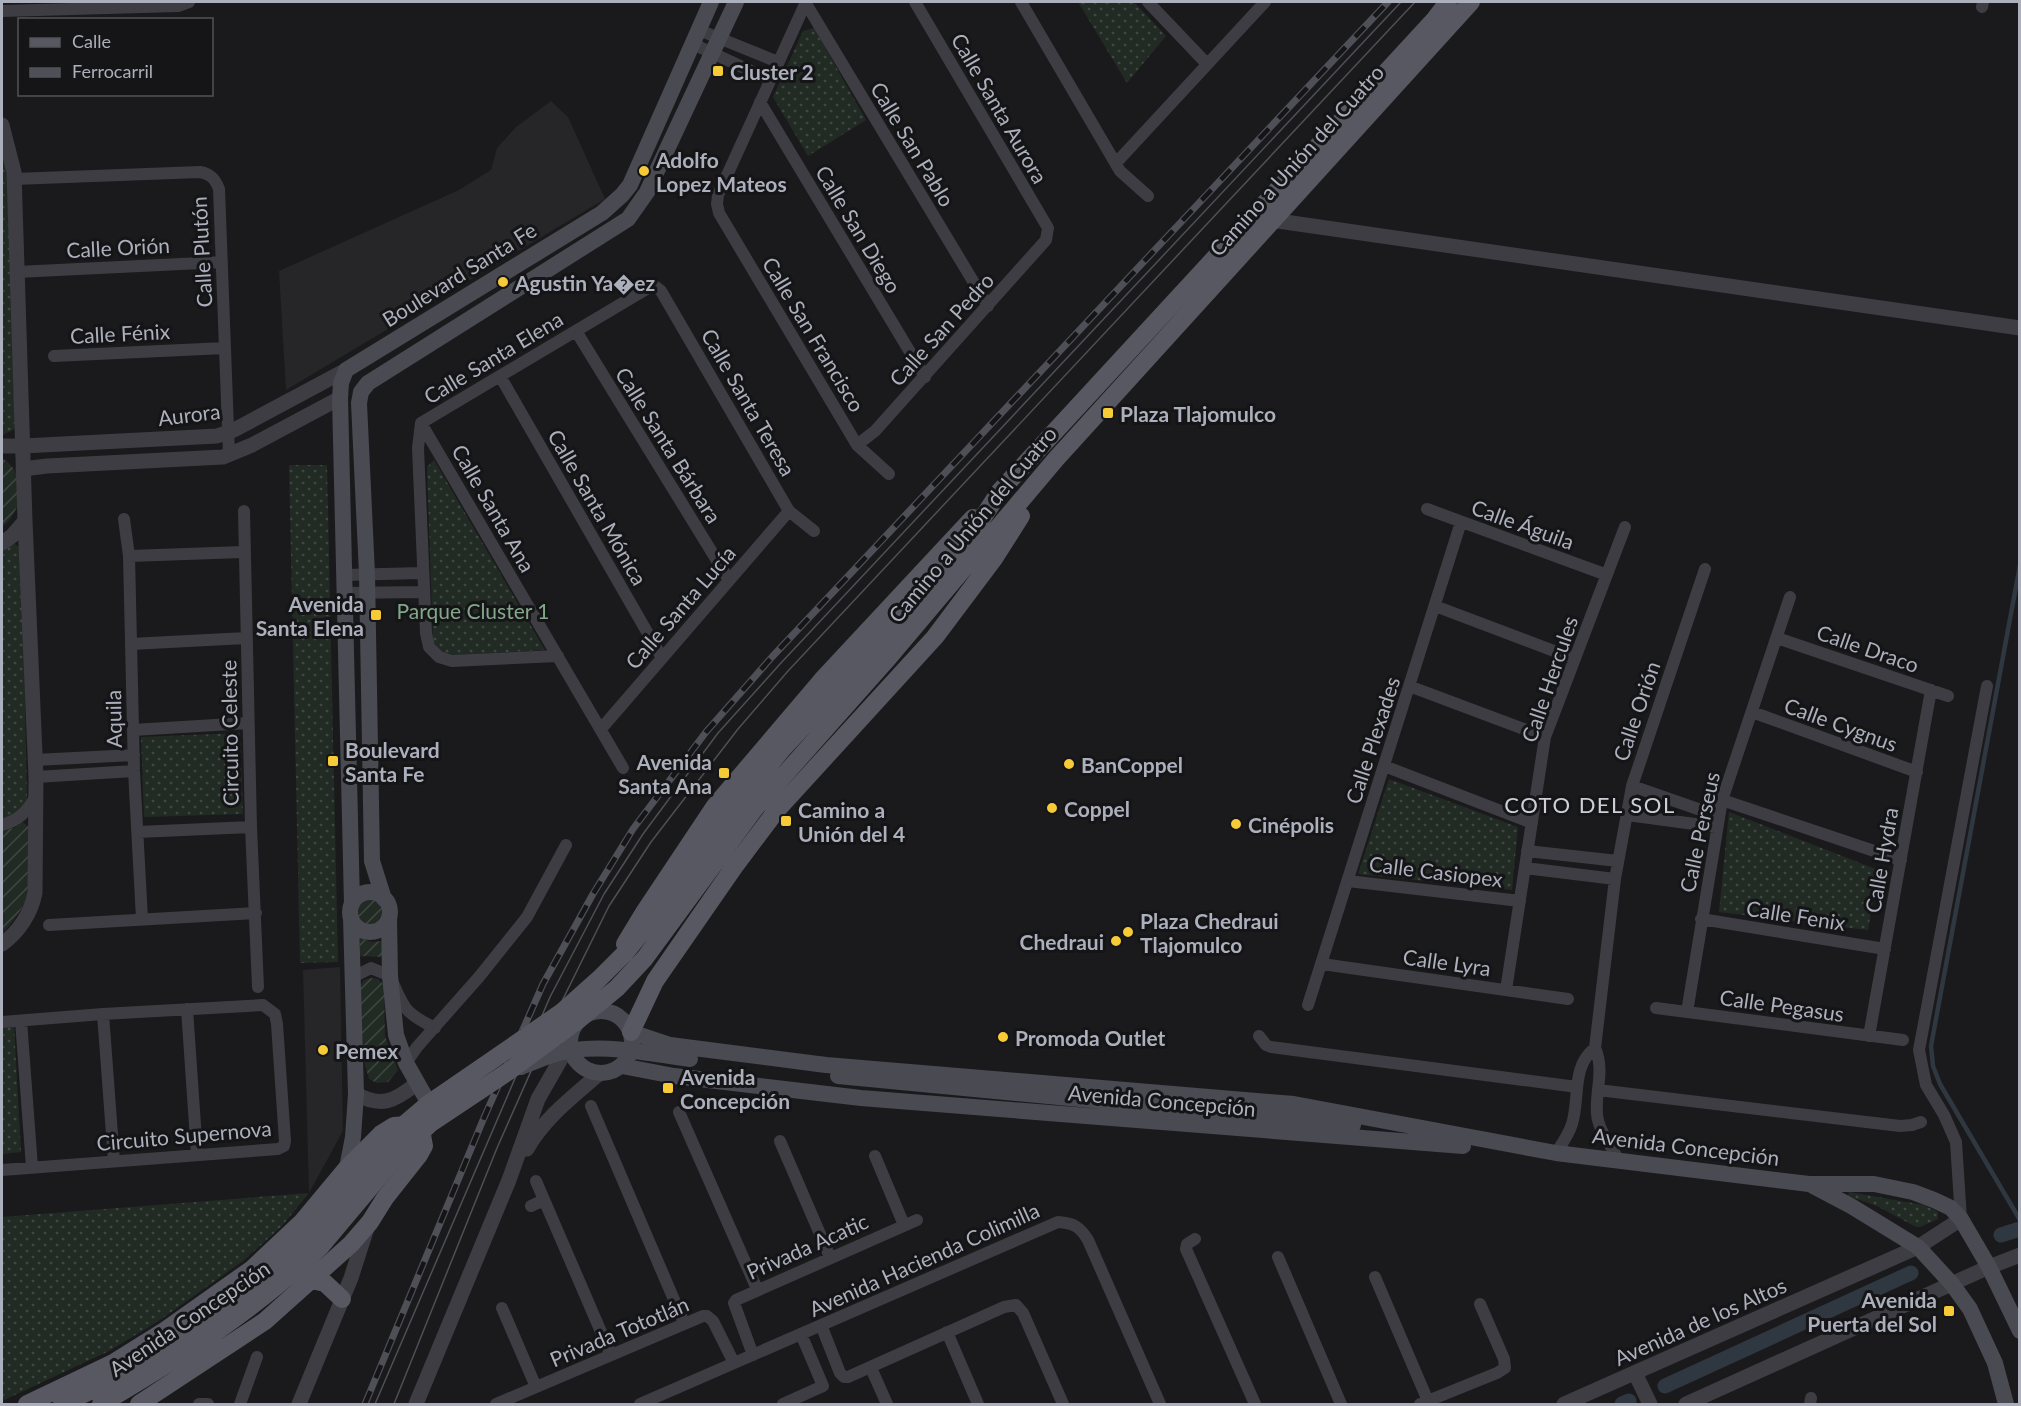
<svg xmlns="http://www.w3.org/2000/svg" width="2021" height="1406" viewBox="0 0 2021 1406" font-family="Lato,sans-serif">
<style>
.built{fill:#262629}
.grass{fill:url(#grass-dots)}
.garden{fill:url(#garden-furrows)}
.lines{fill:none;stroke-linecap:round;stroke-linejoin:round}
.stream{stroke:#2f3741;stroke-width:4.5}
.canal{stroke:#2f3741;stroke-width:15}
.minor{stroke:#3d3d43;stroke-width:12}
.tertiary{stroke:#3d3d43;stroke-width:15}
.secondary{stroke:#494a52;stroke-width:16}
.primary{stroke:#575861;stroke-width:18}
.tram{stroke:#4e4f57;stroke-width:1.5}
.rail-casing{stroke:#4e4f57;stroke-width:7}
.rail{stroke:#151517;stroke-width:4.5;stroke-dasharray:14;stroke-linecap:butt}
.secondary-bridge{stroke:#494a52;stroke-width:16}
.primary-bridge{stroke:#575861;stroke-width:18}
.poi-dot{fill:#f7ca37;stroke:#151517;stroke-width:2}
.labels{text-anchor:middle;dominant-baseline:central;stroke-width:6;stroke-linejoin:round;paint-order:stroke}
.poi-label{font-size:21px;font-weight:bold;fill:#acafbc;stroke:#151517;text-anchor:start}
.street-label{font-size:21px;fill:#acafbc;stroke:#151517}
.park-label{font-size:21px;fill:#83a789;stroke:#151517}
.neighbourhood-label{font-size:22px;letter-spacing:1.5px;fill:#cdcfd8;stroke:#151517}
</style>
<defs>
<pattern id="grass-dots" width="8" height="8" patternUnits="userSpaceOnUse" patternTransform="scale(1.5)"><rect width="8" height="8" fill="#212b24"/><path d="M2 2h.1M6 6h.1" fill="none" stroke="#3f4742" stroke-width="1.8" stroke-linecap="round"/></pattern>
<pattern id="garden-furrows" width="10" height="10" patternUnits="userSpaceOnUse" patternTransform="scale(1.5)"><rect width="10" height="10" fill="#212b24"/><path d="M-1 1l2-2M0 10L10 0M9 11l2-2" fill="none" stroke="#3f4742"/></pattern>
</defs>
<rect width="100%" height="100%" fill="#1a1a1c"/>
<!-- built -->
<path class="built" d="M551,101l17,16 37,82 -319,191 -7,-119 180,-81 32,-20 6,-22 19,-21z
M340,967l3,164 -34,62 -6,-223z"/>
<!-- grass -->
<path class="grass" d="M1078,2h56l32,34 -39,47z
M814,28l52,92 -58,36 -35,-59 30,-66z
M2,141l6,31 11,249 -6,9 -11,5z
M434,460l111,190 -89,5 -15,-3 -8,-11 -6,-174z
M289,465h38l11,497 -38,1z
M13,543l9,6 5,252c-7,9 -13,17 -25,18v-270z
M240,733l3,81 -99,3 -3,-80z
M1389,779l129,48 -6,63 -154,-16z
M1729,812l149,58 -10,60 -149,-18z
M14,1026l7,126 -19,2v-127z
M1849,1192l75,13 14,7v7l-18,8h-4l-39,-21 -29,-10z
M309,1193l-27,33 -39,35 -86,61 -48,29 -107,50v-184z"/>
<!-- garden -->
<path class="garden" d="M2,458c26,16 22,52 0,69z
M22,822l6,4c3,51 11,68 -26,108v-104l12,-2z
M356 912a14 14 0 1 1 28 0a14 14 0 1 1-28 0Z
M360,938l12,4 10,-1v16l-22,-1z
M371,978l7,1 6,6 1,51 13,34 -10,12 -11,1 -8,-4 -8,-28 -1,-65 4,-6z"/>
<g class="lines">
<!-- stream -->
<path class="stream" d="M2020,565l-89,481 2,20 7,18 80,136"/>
<!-- canal -->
<path class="canal" d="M2001,1235l19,-6
M1665,1386l246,-113
M1622,1404l7,-3"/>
<!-- minor -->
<path class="minor" d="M805,2l183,304
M806,2l-88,193 -1,9 2,9 138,232 32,29
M1021,2l99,169 28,25
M1148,2l59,62
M1982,7l1,-5
M2,11l176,-5 11,-4
M699,30l79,32
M693,44l77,36
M760,102l165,275
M1116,163l149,-161
M14,179l186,-7c11,2 15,7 19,17l10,266
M17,272l205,-10
M576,331l153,249
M54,356l171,-8
M500,376l162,282
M421,423l202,345
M857,445l18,-14 171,-191 2,-12 -133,-226
M1427,509l180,66
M244,511l7,316 7,160
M124,519l5,37 5,215 8,148
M129,556l114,-4
M344,575l78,-2
M344,593l79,-1
M1435,606l140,53
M1777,638l171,58
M131,644l115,-6
M558,656l-106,5 -13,-4 -10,-10 -3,-14 -8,-185 3,-25 227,-135 8,-1 5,4 128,220 25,20
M1409,686l136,51
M1752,712l165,60
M601,729l188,-218
M133,730l115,-7
M35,760l99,-5
M1384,766l148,57
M36,777l98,-6
M1632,786l86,30
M1722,800l179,60
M1627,815l90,12
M2,825c17,-5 25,-13 34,-29
M138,832l113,-5
M1527,851l91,10
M1525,868l90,11
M1348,881l172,20
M1701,919l184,30
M49,925l207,-12
M1322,964l246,35
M353,977l18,-9 19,8c14,32 13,36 45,52
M1506,990l39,-253 80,-210
M1308,1005l153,-483
M1656,1008l247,32
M187,1009l10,145
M1687,1012l35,-212 68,-203
M103,1014l11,147
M21,1021l11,146
M2,1022l101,-8 160,-9 12,9 2,10 8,117 -1,5 -6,3 -276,21
M1259,1036l7,9 5,2 306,40
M1869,1036l62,-346
M406,1063l11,-16 62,-70 48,-60 39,-72
M1598,1090l302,36 12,-1 9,-3
M591,1106l93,217
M679,1112l78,177
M780,1141l50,116
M1556,1153c6,-9 13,-19 16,-29 8,-25 -1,-58 23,-76
M875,1156l29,69
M1619,1161c-7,-14 -21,-31 -22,-47 -2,-23 8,-44 -2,-66l20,-169 17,-93 73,-217
M536,1181l75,174
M531,1206l13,-6
M1961,1219l-5,-77 -12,-27 -18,-30 -7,-35 68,-364
M1195,1239l-8,5 -1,5 69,155
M1278,1257l63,147
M1375,1277l53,124
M502,1308l34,79
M821,1325l19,48 4,4h4l156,-70 12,-2 7,8 40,91
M947,1332l31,72
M753,1355l-19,-52 2,-3 181,-80
M871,1368l16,36
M199,1404h9
M240,1404l17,-47
M496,1404l207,-88h4l6,5 21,42
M640,1404l418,-182c16,1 22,5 30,18l72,164
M783,1404l40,-18 -22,-52
M1420,1404l77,-31 8,-5 -1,-9 -24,-55
M1810,1404l1,-6"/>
<!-- tertiary -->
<path class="tertiary" d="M2,125l12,47 11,349 11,256 -1,116c-4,20 -16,39 -33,51
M1271,220l749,108
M2,446h21l194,-10 17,-6 112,-60
M23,469l24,-3 176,-9 29,-12 88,-47
M2,543l10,-7 13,-15
M356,1094c25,14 39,7 60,-10
M527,1149c17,-31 47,-53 73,-76
M1635,1373l15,31
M299,1404l52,-126 16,-50
M416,1404l93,-224 29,-81 32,-56
M1564,1404l354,-157 43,-28
M1686,1404l303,-137 31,-12"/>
<!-- secondary -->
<path class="secondary" d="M350 912a20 20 0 1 1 40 0a20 20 0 1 1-40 0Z
M384,899l-12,-38 -5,-287 -8,-171 2,-11 7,-9 260,-164 19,-27 89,-190
M352,904l-12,-506 1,-15 5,-13 256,-157 20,-18 8,-10 81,-183
M389,918l1,58 6,59 10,28 21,37 5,17
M570 1042a31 31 0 1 1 62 0a31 31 0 1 1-62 0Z
M631,1032l39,13 156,20 468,39 262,49 253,31h65l39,8 21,8 17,8 10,11 28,48 31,64
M622,1066l52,10 187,22 602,48
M838,1076l515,49
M347,1168l6,-31 3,-43 -5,-176
M1813,1186l38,20 67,41 34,37 18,25 25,54 11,41"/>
<!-- primary -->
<path class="primary" d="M700,855l36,-50 48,-58 144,-155 39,-50 33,-51 435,-472 13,-17
M714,864l41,-56 134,-151 167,-198 415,-457
M625,944l20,-33 70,-105 107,-126 151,-162
M631,1032l24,-51 79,-114 42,-56 159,-174 60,-80 26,-41
M312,1280l13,3 17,16
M27,1404l88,-42 48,-30 89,-63 50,-47 45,-54 34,-34 13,-8 13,-1 8,2 7,8 2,11 -5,9 -34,43 -15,24 -19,22 -86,77 -126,83
M62,1404c63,-27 121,-66 175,-108 26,-20 51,-39 73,-64
M101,1404c78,-46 155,-94 220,-158"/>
<!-- tram -->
<path class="tram" d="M375,1404l175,-407 54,-103 39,-60 75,-101 62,-69 621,-662
M394,1404l103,-256 65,-147 47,-95 42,-64 87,-113 50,-58 627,-669"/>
<defs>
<path id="rail" d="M365,1404l118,-284 60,-136 50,-90 40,-65 73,-97 66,-75 616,-655"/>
</defs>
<!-- rail casing -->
<use href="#rail" class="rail-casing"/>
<!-- rail -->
<use href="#rail" class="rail"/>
<!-- secondary-bridge -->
<path class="secondary-bridge" d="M521,1067c17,-7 35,-15 53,-17 38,-5 78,4 116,9"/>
<!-- primary-bridge -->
<path class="primary-bridge" d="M310,1232l90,-104 27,-23 135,-93 37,-33 25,-25 40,-49 36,-50
M321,1246l79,-94 31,-29 78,-52 68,-50 40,-33 28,-30 69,-94"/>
</g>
<!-- markers -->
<g class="poi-dot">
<rect x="712" y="65" width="12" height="12" rx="3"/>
<circle cx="644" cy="171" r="6"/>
<circle cx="503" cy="282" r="6"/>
<rect x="1102" y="407" width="12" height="12" rx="3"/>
<rect x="370" y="609" width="12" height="12" rx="3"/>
<rect x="327" y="755" width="12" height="12" rx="3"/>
<circle cx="1069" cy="764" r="6"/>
<rect x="718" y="767" width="12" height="12" rx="3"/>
<circle cx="1052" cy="808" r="6"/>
<rect x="780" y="815" width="12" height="12" rx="3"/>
<circle cx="1236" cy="824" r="6"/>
<circle cx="1128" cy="932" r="6"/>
<circle cx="1116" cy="941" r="6"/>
<circle cx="1003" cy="1037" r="6"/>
<circle cx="323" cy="1050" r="6"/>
<rect x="662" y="1082" width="12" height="12" rx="3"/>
<rect x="1943" y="1305" width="12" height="12" rx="3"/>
</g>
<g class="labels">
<!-- poi labels -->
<g class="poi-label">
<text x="730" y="71">Cluster 2</text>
<text x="656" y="159">Adolfo<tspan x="656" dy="24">Lopez Mateos</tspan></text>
<text x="515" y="282">Agustin Ya�ez</text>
<text x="1120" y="413">Plaza Tlajomulco</text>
<text x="364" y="603" text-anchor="end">Avenida<tspan x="364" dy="24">Santa Elena</tspan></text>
<text x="345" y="749">Boulevard<tspan x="345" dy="24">Santa Fe</tspan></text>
<text x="712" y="761" text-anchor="end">Avenida<tspan x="712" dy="24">Santa Ana</tspan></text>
<text x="1081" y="764">BanCoppel</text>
<text x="1064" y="808">Coppel</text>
<text x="798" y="809">Camino a<tspan x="798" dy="24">Unión del 4</tspan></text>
<text x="1248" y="824">Cinépolis</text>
<text x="1140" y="920">Plaza Chedraui<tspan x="1140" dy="24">Tlajomulco</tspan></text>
<text x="1104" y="941" text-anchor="end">Chedraui</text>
<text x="1015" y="1037">Promoda Outlet</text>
<text x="335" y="1050">Pemex</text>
<text x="680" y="1076">Avenida<tspan x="680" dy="24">Concepción</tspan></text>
<text x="1937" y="1299" text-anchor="end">Avenida<tspan x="1937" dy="24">Puerta del Sol</tspan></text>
</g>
<!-- street labels -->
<g class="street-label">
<text transform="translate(1000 108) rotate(60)">Calle Santa Aurora</text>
<text transform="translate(913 144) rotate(59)">Calle San Pablo</text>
<text transform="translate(1296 160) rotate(-48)">Camino a Unión del Cuatro</text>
<text transform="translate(859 229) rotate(59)">Calle San Diego</text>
<text transform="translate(118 247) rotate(-3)">Calle Orión</text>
<text transform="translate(201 252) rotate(-93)">Calle Plutón</text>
<text transform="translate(459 274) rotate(-32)">Boulevard Santa Fe</text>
<text transform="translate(941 329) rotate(-48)">Calle San Pedro</text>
<text transform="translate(120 333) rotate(-3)">Calle Fénix</text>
<text transform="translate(814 334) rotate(59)">Calle San Francisco</text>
<text transform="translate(493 357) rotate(-31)">Calle Santa Elena</text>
<text transform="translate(749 402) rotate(60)">Calle Santa Teresa</text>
<text transform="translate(189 414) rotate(-7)">Aurora</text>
<text transform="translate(669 445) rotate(58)">Calle Santa Bárbara</text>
<text transform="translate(598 507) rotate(60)">Calle Santa Mónica</text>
<text transform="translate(494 508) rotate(60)">Calle Santa Ana</text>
<text transform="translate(972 524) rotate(-50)">Camino a Unión del Cuatro</text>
<text transform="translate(1523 524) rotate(20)">Calle Águila</text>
<text transform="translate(680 607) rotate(-49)">Calle Santa Lucía</text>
<text transform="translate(1868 648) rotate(19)">Calle Draco</text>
<text transform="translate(1549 679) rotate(-71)">Calle Hercules</text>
<text transform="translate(1636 711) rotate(-71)">Calle Orión</text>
<text transform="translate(113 719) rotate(-91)">Aquila</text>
<text transform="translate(1841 724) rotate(20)">Calle Cygnus</text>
<text transform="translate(229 733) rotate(-91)">Circuito Celeste</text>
<text transform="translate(1372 740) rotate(-72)">Calle Plexades</text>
<text transform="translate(1699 832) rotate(-78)">Calle Perseus</text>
<text transform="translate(1881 860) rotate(-80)">Calle Hydra</text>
<text transform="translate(1436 871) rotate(7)">Calle Casiopex</text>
<text transform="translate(1796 915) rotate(9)">Calle Fenix</text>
<text transform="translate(1447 962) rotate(8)">Calle Lyra</text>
<text transform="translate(1782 1005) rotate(8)">Calle Pegasus</text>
<text transform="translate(1162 1100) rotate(5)">Avenida Concepción</text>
<text transform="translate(184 1135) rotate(-5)">Circuito Supernova</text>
<text transform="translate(1686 1146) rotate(7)">Avenida Concepción</text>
<text transform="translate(807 1246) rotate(-24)">Privada Acatic</text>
<text transform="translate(924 1259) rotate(-24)">Avenida Hacienda Colimilla</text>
<text transform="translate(189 1318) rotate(-34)">Avenida Concepción</text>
<text transform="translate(1700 1321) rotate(-24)">Avenida de los Altos</text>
<text transform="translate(619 1331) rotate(-23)">Privada Tototlán</text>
</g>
<!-- park labels -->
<g class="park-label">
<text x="473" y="610">Parque Cluster 1</text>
</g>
<!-- neighbourhood labels -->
<g class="neighbourhood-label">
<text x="1590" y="804">COTO DEL SOL</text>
</g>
</g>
<!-- border -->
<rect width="2021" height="1406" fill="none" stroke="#acafbc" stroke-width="6"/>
<!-- legend -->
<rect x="18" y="18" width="195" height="78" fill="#151517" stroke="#515359" stroke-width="1.5"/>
<rect x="30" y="38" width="30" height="9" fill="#575861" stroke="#515359" stroke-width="1.5"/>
<text x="72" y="48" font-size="18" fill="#acafbc">Calle</text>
<rect x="30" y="68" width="30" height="9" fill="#4e4f57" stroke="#515359" stroke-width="1.5"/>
<text x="72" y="78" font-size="18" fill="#acafbc">Ferrocarril</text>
</svg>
